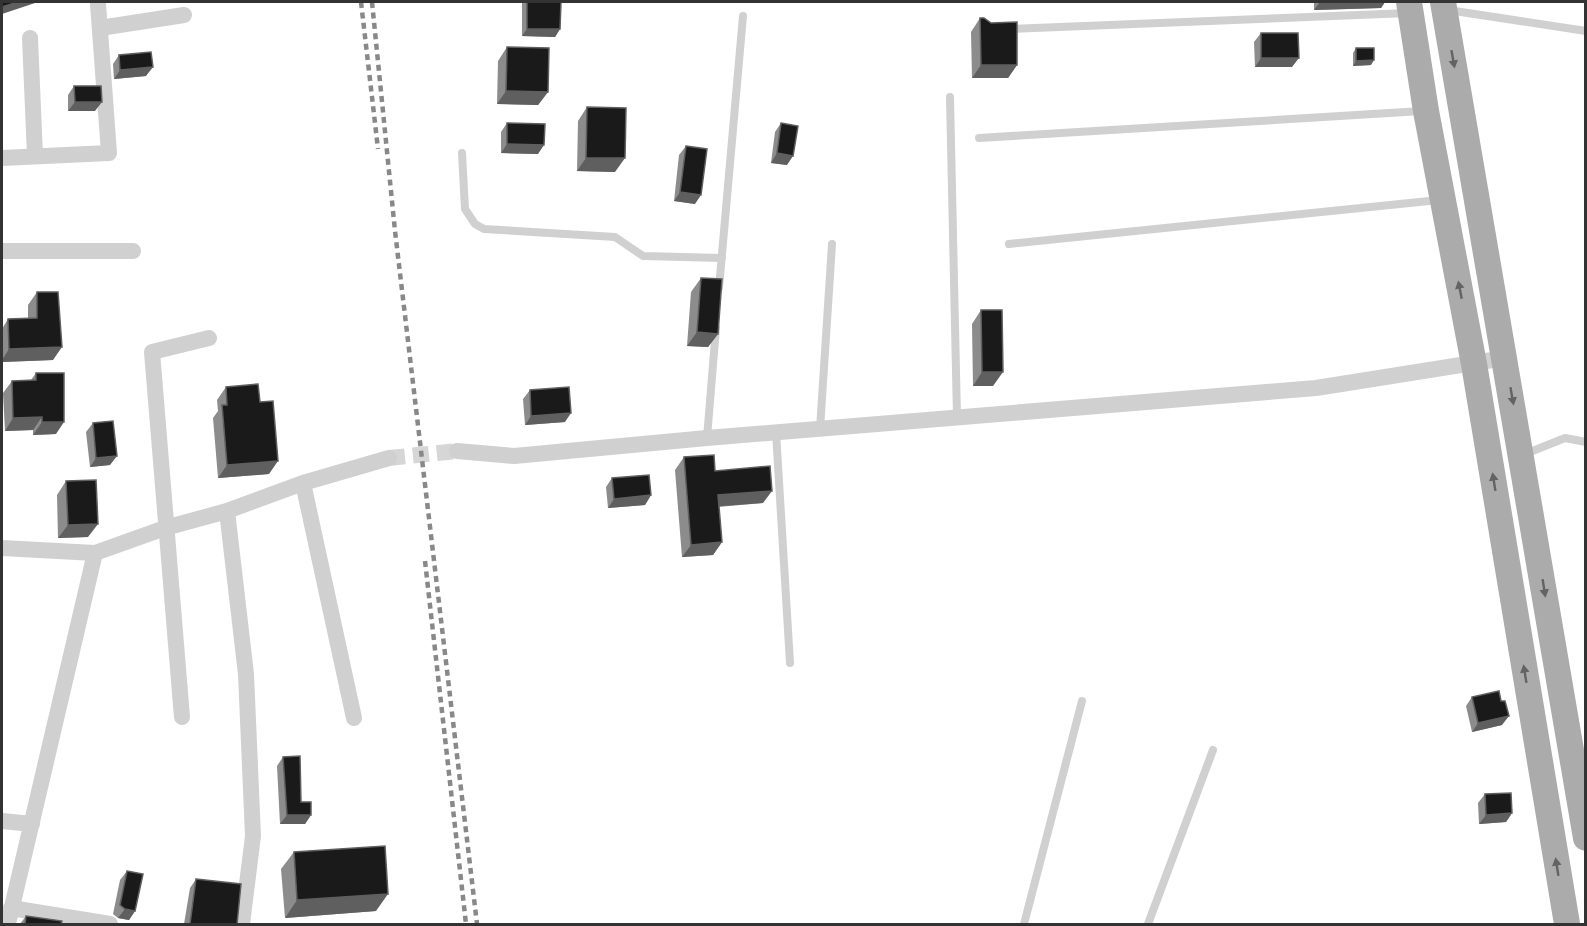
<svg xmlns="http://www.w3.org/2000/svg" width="1587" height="926" viewBox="0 0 1587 926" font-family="Karla,sans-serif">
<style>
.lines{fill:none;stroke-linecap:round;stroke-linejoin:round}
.minor-tunnel{stroke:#d6d6d6;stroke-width:16;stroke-dasharray:16 8;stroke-linecap:butt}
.service{stroke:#d0d0d0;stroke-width:8}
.minor{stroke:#d0d0d0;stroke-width:16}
.primary{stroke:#ababab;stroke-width:26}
.rail{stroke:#888;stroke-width:4.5;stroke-dasharray:6 4.5;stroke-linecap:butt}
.wall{fill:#8c8c8c}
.shaded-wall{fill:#5f5f5f}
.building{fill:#1a1a1a;stroke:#5f5f5f;stroke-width:1.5}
.oneway{fill:#636363}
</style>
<rect width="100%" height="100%" fill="#fff"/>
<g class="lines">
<!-- minor-tunnel -->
<path class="minor-tunnel" d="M389,458l68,-7"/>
<!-- service -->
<path class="service" d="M1448,10l138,21
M1008,29l401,-16
M950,97l7,320
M979,138l443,-27
M462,153l3,56 10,15 9,5 131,8 28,19 79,2
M1009,244l430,-44
M719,288l24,-272
M820,429l12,-185
M776,432l14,231
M707,438l9,-110
M1525,454l40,-16 21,4
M1024,924l58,-223
M1148,924l65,-174"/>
<!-- minor -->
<path class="minor" d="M100,28l84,-13
M30,38l5,118
M2,158l107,-5 -11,-149
M2,251h131
M457,451l57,5 193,-18 609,-50 189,-30
M303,483l51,235
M227,511l19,163 7,162 -11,88
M2,548l93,5 70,-25 62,-17 76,-28 86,-25
M182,717l-30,-365 57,-14
M2,821l30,3
M11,908l99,16
M8,924l87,-371"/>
<!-- primary -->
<path class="primary" d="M1409,2l17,109 48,253 93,560
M1443,2l143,836"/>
<!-- rail -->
<path class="rail" d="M361,2l17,147
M372,2l23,229 82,693
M425,561l41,363"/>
</g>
<!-- wall -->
<path class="wall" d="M522,2h39l-1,27 -5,8 -33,-1z
M1314,2h71l-4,6 -67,2z
M980,18l37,47 -9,13h-36l-1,-46z
M1261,33l31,34h-37l-1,-25z
M507,47l41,45 -10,13 -41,-1 1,-43z
M1356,48l15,17 -18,1v-13z
M119,55l27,21 -32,3 -1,-15z
M74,86l21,25h-27v-16z
M587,107l28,65 -38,-1 1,-50z
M507,123l31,31 -37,-1v-21z
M781,123l6,42 -16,-2 4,-31z
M686,146l9,58 -21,-3 5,-46z
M701,278l17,56 -10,13 -21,-1 4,-54z
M37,292l16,68 -51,2v-33l6,-10h20v-14z
M981,310l12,76h-20l-1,-62z
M36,373l20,61 -23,1v-5l-28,1 -2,-38 9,-12 19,-1z
M226,387l34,15 9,72 -51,4 -5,-60 5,-7 -1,-11z
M530,390l35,32 -40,3 -2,-26z
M93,423l17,42 -20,2 -4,-35z
M684,457l31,14 48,32 -45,4 4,35 -9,13 -31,2 -7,-87z
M612,478l39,17 -6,10 -37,3 -2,-21z
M66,481l22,56 -30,1 -1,-43z
M1472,697l30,28 -30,7 -6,-26z
M283,757l18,45 10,13 -6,9h-25l-3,-58z
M1485,794l27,19 -6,9 -27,2 -1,-21z
M294,852l82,59 -91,7 -4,-49z
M127,871l8,40 -6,9 -11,-2 -5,-4 7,-34z
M196,879l41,45h-53l6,-36z
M26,916l35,8h-41z"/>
<!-- shaded-wall -->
<path class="shaded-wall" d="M18,2h18l-1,1 -33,11v-7z
M1320,2h65l-4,6 -67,2z
M527,29h33l-5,8 -33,-1z
M1261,58h38l-7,9h-37z
M1374,60l-3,5 -18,1 3,-5z
M981,65h36l-9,13h-36z
M153,67l-7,9 -32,3 6,-9z
M506,91l42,1 -10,13 -41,-1z
M75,102h27l-7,9h-27z
M507,144l37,1 -6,9 -37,-1z
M777,153l16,3 -6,9 -16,-2z
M586,158h39l-10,14 -38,-1z
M680,192l21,3 -6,9 -21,-3z
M697,332l21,2 -10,13 -21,-1z
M62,347l-9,13 -51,2v-2l7,-11z
M982,372h21l-10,14h-20z
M571,413l-6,9 -40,3 6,-9z
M42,417l-9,13 -28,1 8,-13z
M42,422h22l-8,12 -23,1z
M117,456l-7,9 -20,2 6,-9z
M278,461l-9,13 -51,4 9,-13z
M772,491l-9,12 -54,4 9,-12z
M651,495l-6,10 -37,3 6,-9z
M98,524l-10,13 -30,1 10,-13z
M722,542l-9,13 -31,2 9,-12z
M1509,716l-7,9 -30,7 6,-9z
M1512,813l-6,9 -27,2 7,-9z
M287,815h24l-6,9h-25z
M388,894l-12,17 -91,7 12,-18z
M125,909l10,2 -6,9 -11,-2z"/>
<!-- building -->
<path class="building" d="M2,2h16l-16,5z
M527,2h34l-1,27h-33z
M980,18h4l7,5 26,-1v43h-36z
M1261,33h37l1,25h-38z
M507,47l42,1 -1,44 -42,-1z
M1356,48h18v12l-18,1z
M151,52l2,15 -33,3 -1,-15z
M74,86h27l1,16h-27z
M587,107l39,1 -1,50h-39z
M507,123l38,1 -1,21 -37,-1z
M781,123l17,3 -5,30 -16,-3z
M686,146l21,3 -6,46 -21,-3z
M701,278l21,1 -4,55 -21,-2z
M37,292h21l4,55 -53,2 -1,-30 29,-1z
M981,310h21l1,62h-21z
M36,373h28v49h-22v-5l-29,1 -1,-37 24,-1z
M258,384l2,18 13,-1 5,60 -51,4 -5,-60h5l-1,-18z
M569,387l2,26 -40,3 -1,-26z
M113,421l4,35 -21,2 -3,-35z
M714,455l1,16 55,-5 2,25 -54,4 4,47 -31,3 -7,-88z
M649,475l2,20 -37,4 -2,-21z
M96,480l2,44 -30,1 -2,-44z
M1499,691l2,10h4l4,15 -31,7 -6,-26z
M300,756l1,46h10v13h-24l-4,-58z
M1511,793l1,20 -26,2 -1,-21z
M385,846l3,48 -91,6 -3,-48z
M127,871l16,3 -8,37 -10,-2 -5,-4z
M196,879l45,5 -4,40h-47z
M26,916l36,5 -1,3h-36z"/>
<!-- one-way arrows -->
<defs><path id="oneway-solid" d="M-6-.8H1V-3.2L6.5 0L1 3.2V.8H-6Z" transform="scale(1.5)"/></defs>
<g class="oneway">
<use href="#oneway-solid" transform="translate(1453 59) rotate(80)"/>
<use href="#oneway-solid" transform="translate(1460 290) rotate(-101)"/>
<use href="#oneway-solid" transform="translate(1512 396) rotate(80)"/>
<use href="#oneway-solid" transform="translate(1494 482) rotate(-99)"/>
<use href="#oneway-solid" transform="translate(1544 588) rotate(81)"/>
<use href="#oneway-solid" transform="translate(1525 674) rotate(-99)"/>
<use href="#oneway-solid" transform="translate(1557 867) rotate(-99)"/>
</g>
<!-- border -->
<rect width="1587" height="926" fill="none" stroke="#333333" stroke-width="6"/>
</svg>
